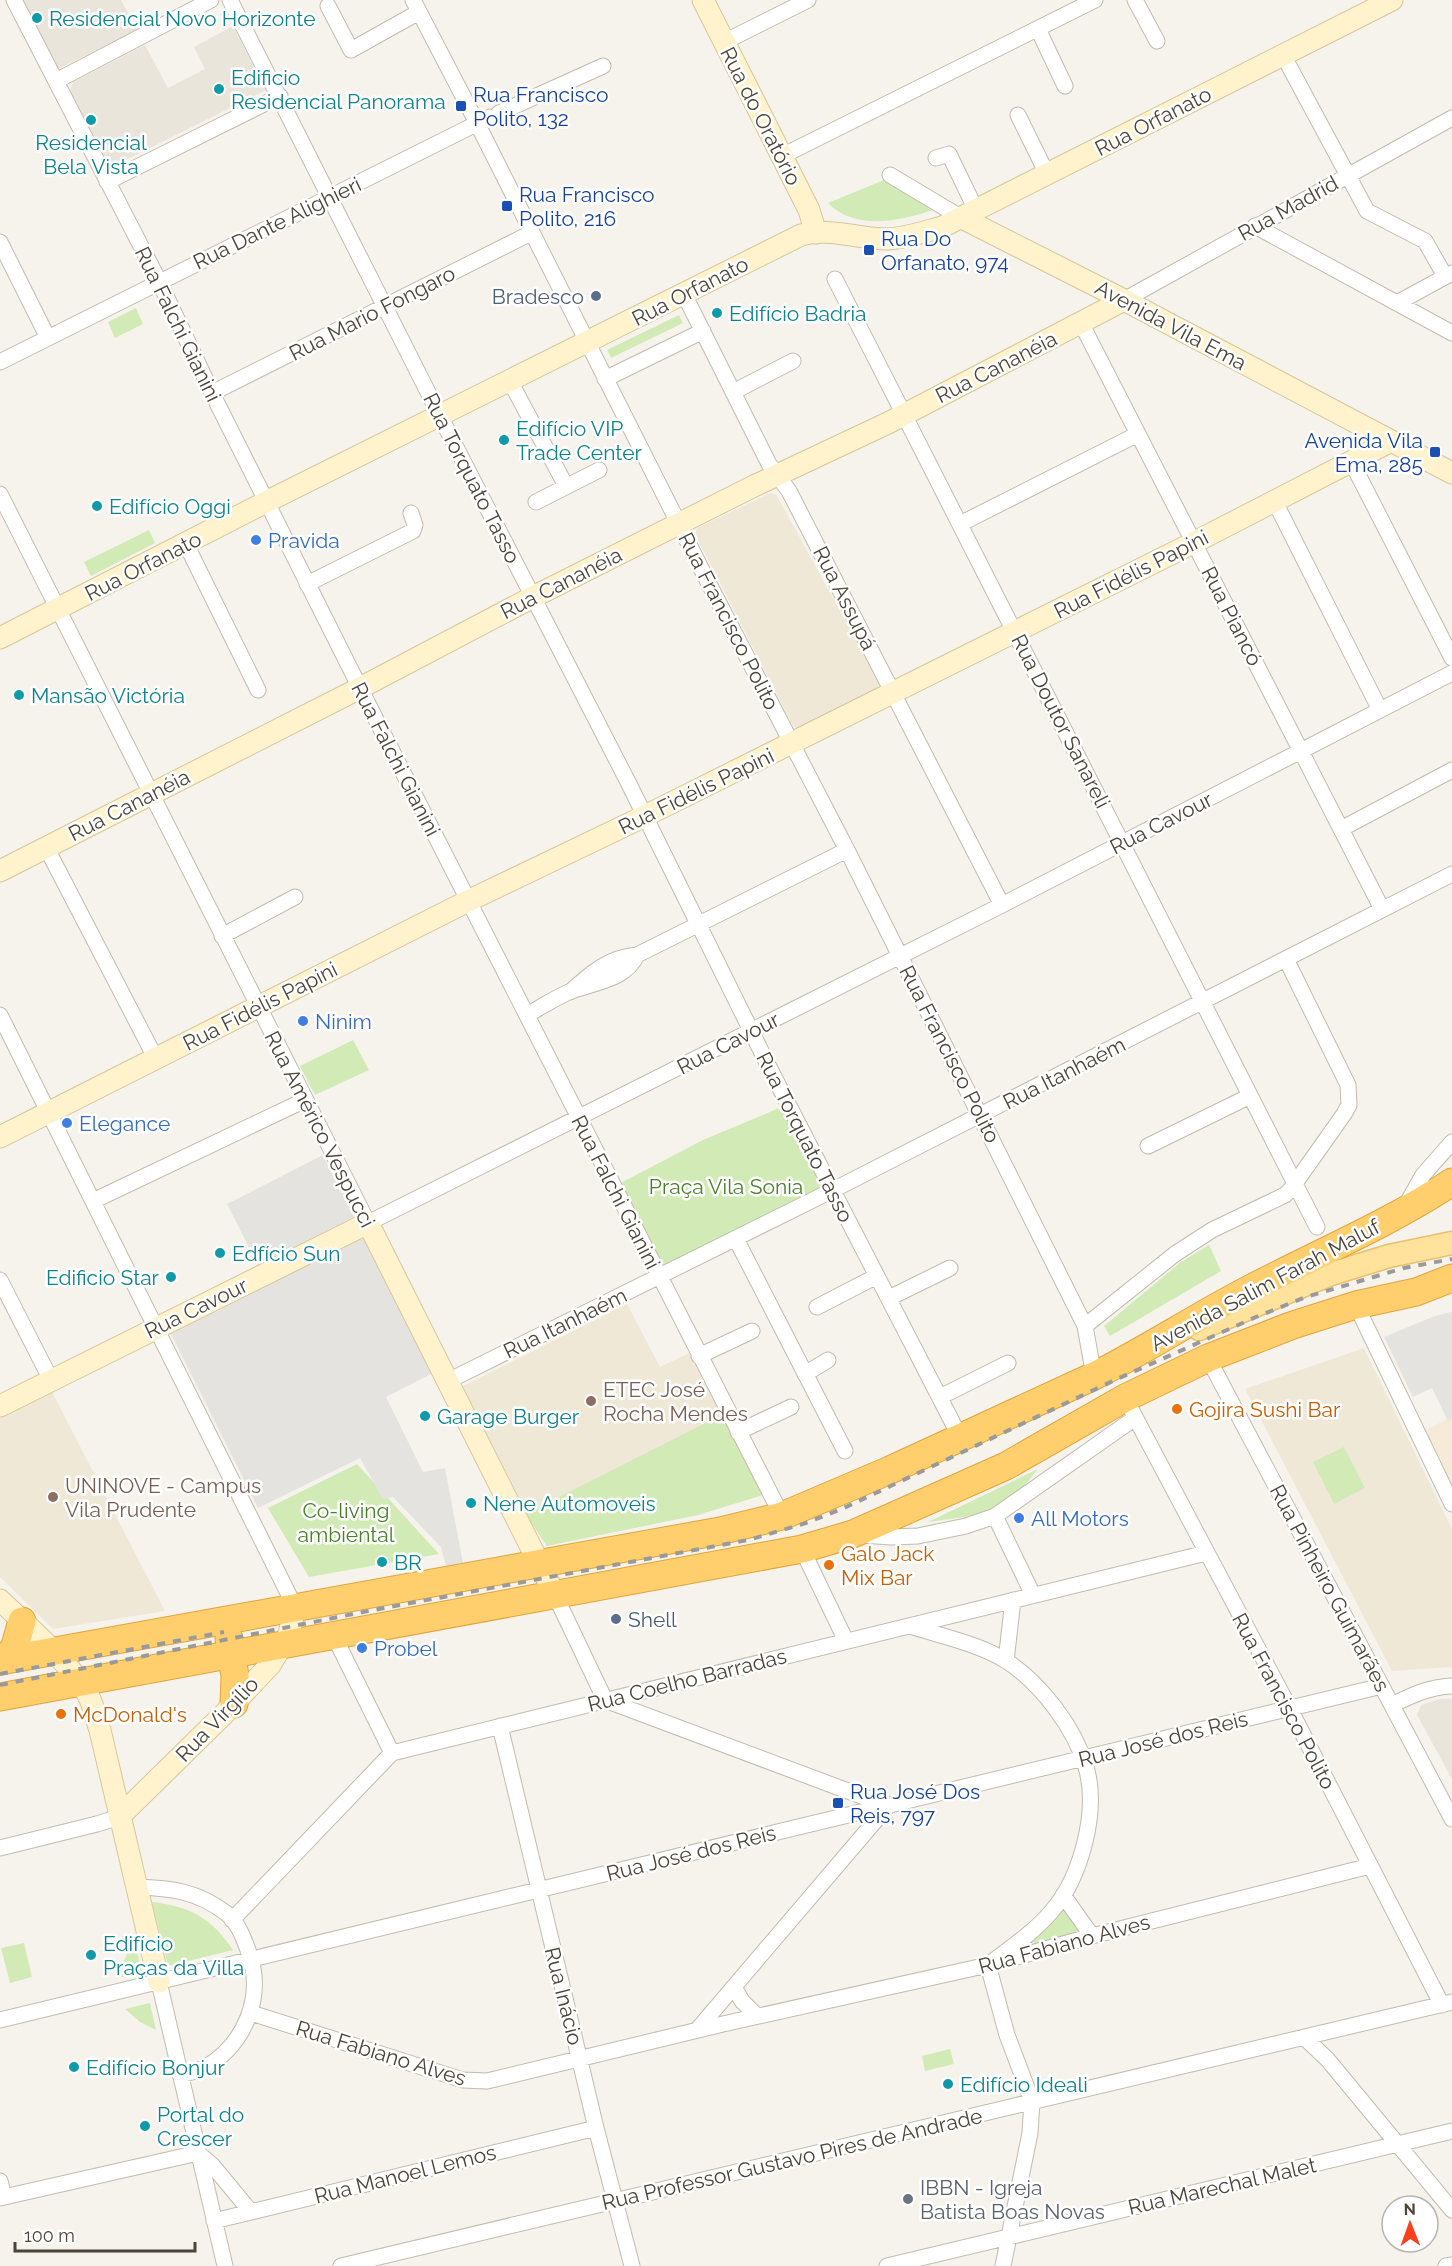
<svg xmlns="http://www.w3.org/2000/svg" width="1452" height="2266" viewBox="0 0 1452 2266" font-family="Raleway,sans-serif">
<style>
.residential{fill:#eae5da}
.commercial{fill:#f7ead8}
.education{fill:#efe8d6}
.green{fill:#d2eab5}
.parking{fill:#e5e3e0}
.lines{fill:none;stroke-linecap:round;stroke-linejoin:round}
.street-casing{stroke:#c2bbae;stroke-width:17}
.secondary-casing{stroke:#d6c79b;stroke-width:23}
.primary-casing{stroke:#e6c16a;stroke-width:25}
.highway-casing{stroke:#e0a43c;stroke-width:29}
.street{stroke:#fff;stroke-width:15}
.secondary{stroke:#fff3cd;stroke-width:21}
.primary{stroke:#ffe39c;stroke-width:22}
.highway{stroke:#ffcf6e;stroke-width:27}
.rail{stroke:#9a9a9a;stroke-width:4;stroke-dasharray:8 8;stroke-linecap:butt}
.culture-dot{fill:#0f9aa8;stroke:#fff;stroke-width:2}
.transit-dot{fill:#1a4fb4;stroke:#fff;stroke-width:2}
.service-dot{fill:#5c6f8a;stroke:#fff;stroke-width:2}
.shop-dot{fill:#3f7fe0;stroke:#fff;stroke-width:2}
.education-dot{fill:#8d6e63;stroke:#fff;stroke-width:2}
.food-dot{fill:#e8710a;stroke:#fff;stroke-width:2}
.worship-dot{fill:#6b7280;stroke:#fff;stroke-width:2}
.labels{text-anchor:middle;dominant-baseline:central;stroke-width:5;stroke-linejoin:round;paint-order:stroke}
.culture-label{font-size:21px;fill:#0d838f;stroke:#fff;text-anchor:start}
.transit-label{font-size:21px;fill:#164399;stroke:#fff;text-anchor:start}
.street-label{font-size:21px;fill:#4b4439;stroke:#fff}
.service-label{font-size:21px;fill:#4e5e75;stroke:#fff;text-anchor:end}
.shop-label{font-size:21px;fill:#366cbe;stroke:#fff;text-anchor:start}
.park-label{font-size:21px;fill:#4a7f2a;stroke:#fff}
.education-label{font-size:21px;fill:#785e54;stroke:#fff;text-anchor:start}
.food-label{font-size:21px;fill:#c56008;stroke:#fff;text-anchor:start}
.worship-label{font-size:21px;fill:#5b616d;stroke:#fff;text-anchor:start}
</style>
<rect width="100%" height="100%" fill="#f6f3ec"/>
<!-- residential -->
<path class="residential" d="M22,0h99l16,30 -79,39z
M233,26l33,64 -156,78 -40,-77 3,-9 72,-37 23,43 37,-19 -11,-22z
M1440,1699h12v80l-35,-64 4,-10z"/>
<!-- commercial -->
<path class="commercial" d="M1452,1417v68l-27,-55z"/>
<!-- education -->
<path class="education" d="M771,493l5,1 103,188 -2,9 -78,38 -6,-3 -98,-192 2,-6z
M627,1304l33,63 29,-14 32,62 -196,99 -64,-127z
M1364,1348l88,181v138l-60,4 -147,-282z
M51,1390l114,221 -112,18 -53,-52v-160z"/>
<!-- green -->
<path class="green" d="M884,180l49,30c-33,11 -78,21 -105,-7z
M136,308l7,16 -28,14 -7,-16z
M679,315l4,8 -72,35 -4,-8z
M149,530l6,13 -64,33 -7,-14z
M353,1040l16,30 -54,25 -15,-29z
M784,1106l44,86 -169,85 -46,-90 90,-47z
M1209,1245l12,26 -111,65 -6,-10 77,-64z
M721,1415l42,80 -65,20 -151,31 -22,-32z
M1344,1447l21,41 -31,16 -21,-42z
M357,1464l82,90 -130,23 -41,-69z
M1038,1469l-25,31 -41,16 -44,6z
M152,1902c37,4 60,16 81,48l-65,16z
M1064,1906l19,26 -55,12 26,-25z
M24,1943l8,34 -22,6 -9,-35z
M137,1951l5,21 -25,6 10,-24z
M150,2003l6,27 -16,-8 -15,-13z
M950,2049l4,15 -29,7 -3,-15z"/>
<!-- parking -->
<path class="parking" d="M323,1155l31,62 -96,48 -31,-61z
M363,1235l70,138 -47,24 37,75 22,-4 18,95 -17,3 -5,-19 -48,-50 -10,2 -23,-41 -102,50 -88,-176z
M1452,1312v107l-4,2 -16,-33 -19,9 -29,-60 51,-21z"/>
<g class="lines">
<defs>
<path id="street" d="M14,0l145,281 53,112 148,295 422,828
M230,0l210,416 188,366 140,283 192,372
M413,0l64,123 229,455 141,272 238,476 9,50
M1135,0l22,41
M328,6l23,44 68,-38
M1038,29l27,57
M724,42l84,-42
M1289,66l78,145 58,30 20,35
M56,81l155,-81
M499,113l104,-47
M1018,115l29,59
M782,156l313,-156
M936,158l13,-4 27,56
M890,175l72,43
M107,182l173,-86
M1255,226l197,107
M0,242l48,96
M835,279l482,948
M684,294l85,170 20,27 213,414
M1124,300l328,-182
M1397,303l55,-30
M1081,323l301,586
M0,362l490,-245
M605,379l98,-48
M510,381l56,105
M733,392l60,-31
M212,393l319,-160
M1351,461l101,197
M0,494l368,729 634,-318 450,-232
M1274,500l106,210
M536,502l63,-32
M960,524l178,-90
M186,544l72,146
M307,584l106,-53 2,-6 -4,-12
M1341,829l111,-59
M46,847l110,212
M222,936l73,-39
M570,992c20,-18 39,-35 67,-37l210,-105
M0,1015l295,592
M527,1015c14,-8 28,-17 42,-23 24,-10 56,-11 68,-37
M1148,1146l102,-50
M93,1201l212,-101
M1405,1207l18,-32 29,-33
M736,1239l109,212
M0,1280l51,100
M889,1298l61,-30
M1356,1305l96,199
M817,1307l60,-31
M1085,1326l90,-72 37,-24 73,-35 6,-6 53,-75 5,-9 -1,-20 -62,-126
M699,1356l53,-25
M1208,1358l244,461
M805,1374l23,-14
M448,1381l385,-191 619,-316
M940,1397l68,-34
M1125,1398l165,311 152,296
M738,1432l53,-25
M995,1516l38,79
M862,1535l29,2 27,-1 48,-10 29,-10 140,-98
M802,1549l44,92
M555,1595l50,105
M910,1626c30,10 71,18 98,36 33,22 67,66 78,105 13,44 -5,111 -35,145 -18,21 -42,37 -63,53l19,70 25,66 -2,32 -27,133
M334,1636l58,117
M1006,1661l7,-61
M605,1700l283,106 -191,224
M1392,1705c20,-10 37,-18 60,-19
M500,1726l96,402 36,138
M0,1848l97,-24 22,-7
M136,1887c35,1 61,4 90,26 12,9 18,26 23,40 15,43 -3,90 -43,114 -8,4 -18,6 -26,8
M1063,1895l29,41
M232,1920l160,-167 814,-200
M159,1982l66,284
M734,1987l8,14 15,15
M251,2013l212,67 24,1 236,-57 265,-59 104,-29 278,-70
M0,2020l1382,-334
M1304,2037l24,23 124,150
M0,2181l4,16
M0,2198l198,-45 15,13 38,46
M214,2221l382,-93
M341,2266l1111,-264
M887,2266l565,-135
M1446,2266l6,-1"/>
<path id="secondary" d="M703,0l106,210 7,23
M962,218l162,82 328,173
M0,638l266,-136 535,-267c27,-8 58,4 86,4 19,-1 37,-7 55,-12l450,-227
M0,871l360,-183 173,-91 221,-111 136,-64 234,-122
M0,1137l468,-236 177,-85 550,-274 196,-101
M0,1406l368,-183 187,372
M0,1600c28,27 70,62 88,95 6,11 8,24 12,35l59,252
M119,1817l105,-103 46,-49 19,-31 6,-27"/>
<path id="primary" d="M1199,1329l132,-55 58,-18 63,-13"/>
<path id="highway" d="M229,1639l6,37 -1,28
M6,1660l9,-14 7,-25
M0,1661l720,-130 62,-15 108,-46 204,-94c52,-26 100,-58 152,-85 68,-36 141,-66 206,-109
M0,1697l802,-148 51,-15 153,-68 119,-68 83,-40 85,-33 63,-20 60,-13 36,-14"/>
</defs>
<!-- street casing -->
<use href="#street" class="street-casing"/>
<!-- secondary casing -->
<use href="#secondary" class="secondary-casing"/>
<!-- primary casing -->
<use href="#primary" class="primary-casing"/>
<!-- highway casing -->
<use href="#highway" class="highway-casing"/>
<!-- street -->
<use href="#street" class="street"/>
<!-- secondary -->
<use href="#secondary" class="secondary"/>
<!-- primary -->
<use href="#primary" class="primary"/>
<!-- highway -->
<use href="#highway" class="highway"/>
<!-- rail -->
<path class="rail" d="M0,1674l224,-42
M0,1685l368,-74 380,-71 58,-17 38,-15 271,-128 141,-63 50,-20 98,-29 48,-9"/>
</g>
<!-- markers -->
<g class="culture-dot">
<circle cx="37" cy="18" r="6"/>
<circle cx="219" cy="89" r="6"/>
<circle cx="91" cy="120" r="6"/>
<circle cx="717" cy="313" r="6"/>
<circle cx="504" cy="440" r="6"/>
<circle cx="97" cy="506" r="6"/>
<circle cx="19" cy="695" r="6"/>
<circle cx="220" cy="1253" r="6"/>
<circle cx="171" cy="1277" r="6"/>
<circle cx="425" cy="1416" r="6"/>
<circle cx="471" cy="1503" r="6"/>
<circle cx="382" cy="1562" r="6"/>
<circle cx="91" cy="1955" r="6"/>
<circle cx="74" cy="2067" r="6"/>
<circle cx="948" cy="2084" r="6"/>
<circle cx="145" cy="2126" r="6"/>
</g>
<g class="transit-dot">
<rect x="455" y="100" width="12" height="12" rx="3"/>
<rect x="501" y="200" width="12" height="12" rx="3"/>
<rect x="863" y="244" width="12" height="12" rx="3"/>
<rect x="1429" y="446" width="12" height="12" rx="3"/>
<rect x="832" y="1797" width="12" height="12" rx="3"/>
</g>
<g class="service-dot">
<circle cx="596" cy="296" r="6"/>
<circle cx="616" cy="1619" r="6"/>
</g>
<g class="shop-dot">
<circle cx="256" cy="540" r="6"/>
<circle cx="303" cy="1021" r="6"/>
<circle cx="67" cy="1123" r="6"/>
<circle cx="1019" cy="1518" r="6"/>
<circle cx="362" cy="1648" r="6"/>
</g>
<g class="education-dot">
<circle cx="591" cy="1401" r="6"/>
<circle cx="53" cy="1497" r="6"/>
</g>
<g class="food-dot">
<circle cx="1177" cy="1409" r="6"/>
<circle cx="829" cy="1565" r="6"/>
<circle cx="61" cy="1714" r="6"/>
</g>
<circle class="worship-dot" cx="908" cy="2199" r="6"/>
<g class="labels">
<!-- culture labels -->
<g class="culture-label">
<text x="49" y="18">Residencial Novo Horizonte</text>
<text x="231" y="77">Edificio<tspan x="231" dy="24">Residencial Panorama</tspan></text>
<text x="91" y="142" text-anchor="middle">Residencial<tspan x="91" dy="24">Bela Vista</tspan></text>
<text x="729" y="313">Edifício Badria</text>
<text x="516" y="428">Edifício VIP<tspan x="516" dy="24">Trade Center</tspan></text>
<text x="109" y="506">Edifício Oggi</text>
<text x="31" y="695">Mansão Victória</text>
<text x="232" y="1253">Edfício Sun</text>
<text x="159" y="1277" text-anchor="end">Edificio Star</text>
<text x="437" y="1416">Garage Burger</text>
<text x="483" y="1503">Nene Automoveis</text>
<text x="394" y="1562">BR</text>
<text x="103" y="1943">Edifício<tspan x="103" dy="24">Praças da Villa</tspan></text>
<text x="86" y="2067">Edifício Bonjur</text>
<text x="960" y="2084">Edifício Ideali</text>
<text x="157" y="2114">Portal do<tspan x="157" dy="24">Crescer</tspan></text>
</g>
<!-- transit labels -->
<g class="transit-label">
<text x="473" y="94">Rua Francisco<tspan x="473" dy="24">Polito, 132</tspan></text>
<text x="519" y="194">Rua Francisco<tspan x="519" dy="24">Polito, 216</tspan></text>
<text x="881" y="238">Rua Do<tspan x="881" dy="24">Orfanato, 974</tspan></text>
<text x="1423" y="440" text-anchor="end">Avenida Vila<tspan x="1423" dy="24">Ema, 285</tspan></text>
<text x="850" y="1791">Rua José Dos<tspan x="850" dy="24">Reis, 797</tspan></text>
</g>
<!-- street labels -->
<g class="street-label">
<text transform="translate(761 116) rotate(63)">Rua do Oratório</text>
<text transform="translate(1153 121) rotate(-27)">Rua Orfanato</text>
<text transform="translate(1288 208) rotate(-29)">Rua Madrid</text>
<text transform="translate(277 223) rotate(-26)">Rua Dante Alighieri</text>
<text transform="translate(690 291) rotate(-27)">Rua Orfanato</text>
<text transform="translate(372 313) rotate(-27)">Rua Mario Fongaro</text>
<text transform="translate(178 324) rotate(64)">Rua Falchi Gianini</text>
<text transform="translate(1171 325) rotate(28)">Avenida Vila Ema</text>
<text transform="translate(996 367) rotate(-27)">Rua Cananéia</text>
<text transform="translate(472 478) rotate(63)">Rua Torquato Tasso</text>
<text transform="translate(143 566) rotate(-27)">Rua Orfanato</text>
<text transform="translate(1131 574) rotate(-27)">Rua Fidélis Papini</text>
<text transform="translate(561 583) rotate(-27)">Rua Cananéia</text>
<text transform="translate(845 598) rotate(63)">Rua Assupá</text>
<text transform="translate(1232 616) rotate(63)">Rua Piancó</text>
<text transform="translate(729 621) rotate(63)">Rua Francisco Polito</text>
<text transform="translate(1061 721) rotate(63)">Rua Doutor Sanareli</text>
<text transform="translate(396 759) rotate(63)">Rua Falchi Gianini</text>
<text transform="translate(696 791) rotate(-26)">Rua Fidélis Papini</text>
<text transform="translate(129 805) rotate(-27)">Rua Cananéia</text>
<text transform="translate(1161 823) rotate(-27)">Rua Cavour</text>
<text transform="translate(260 1006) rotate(-27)">Rua Fidélis Papini</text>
<text transform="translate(728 1043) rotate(-27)">Rua Cavour</text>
<text transform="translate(950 1054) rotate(63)">Rua Francisco Polito</text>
<text transform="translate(1064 1073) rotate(-27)">Rua Itanhaém</text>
<text transform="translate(320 1129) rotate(63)">Rua Américo Vespucci</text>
<text transform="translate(805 1137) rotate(63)">Rua Torquato Tasso</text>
<text transform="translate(616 1192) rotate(63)">Rua Falchi Gianini</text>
<text transform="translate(1265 1285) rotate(-28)">Avenida Salim Farah Maluf</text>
<text transform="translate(196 1308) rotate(-26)">Rua Cavour</text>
<text transform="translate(565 1323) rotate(-26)">Rua Itanhaém</text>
<text transform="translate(1330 1588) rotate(62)">Rua Pinheiro Guimarães</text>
<text transform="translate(687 1680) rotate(-14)">Rua Coelho Barradas</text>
<text transform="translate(1284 1701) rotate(62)">Rua Francisco Polito</text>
<text transform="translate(217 1719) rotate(-46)">Rua Virgílio</text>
<text transform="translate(1163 1739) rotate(-14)">Rua José dos Reis</text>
<text transform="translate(691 1853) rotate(-14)">Rua José dos Reis</text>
<text transform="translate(1064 1944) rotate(-15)">Rua Fabiano Alves</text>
<text transform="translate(564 1996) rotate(76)">Rua Inácio</text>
<text transform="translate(381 2053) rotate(17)">Rua Fabiano Alves</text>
<text transform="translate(792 2159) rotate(-13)">Rua Professor Gustavo Pires de Andrade</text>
<text transform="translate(405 2174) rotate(-14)">Rua Manoel Lemos</text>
<text transform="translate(1222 2186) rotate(-13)">Rua Marechal Malet</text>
</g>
<!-- service labels -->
<g class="service-label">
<text x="584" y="296">Bradesco</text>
<text x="628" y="1619" text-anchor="start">Shell</text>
</g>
<!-- shop labels -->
<g class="shop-label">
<text x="268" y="540">Pravida</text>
<text x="315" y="1021">Ninim</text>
<text x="79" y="1123">Elegance</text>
<text x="1031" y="1518">All Motors</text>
<text x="374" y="1648">Probel</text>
</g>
<!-- park labels -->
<g class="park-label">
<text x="726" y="1186">Praça Vila Sonia</text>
<text x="346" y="1510">Co-living<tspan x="346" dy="24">ambiental</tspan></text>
</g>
<!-- education labels -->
<g class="education-label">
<text x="603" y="1389">ETEC José<tspan x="603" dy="24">Rocha Mendes</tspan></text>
<text x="65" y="1485">UNINOVE - Campus<tspan x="65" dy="24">Vila Prudente</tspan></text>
</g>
<!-- food labels -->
<g class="food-label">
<text x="1189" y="1409">Gojira Sushi Bar</text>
<text x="841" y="1553">Galo Jack<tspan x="841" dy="24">Mix Bar</tspan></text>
<text x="73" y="1714">McDonald's</text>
</g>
<!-- worship labels -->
<g class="worship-label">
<text x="920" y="2187">IBBN - Igreja<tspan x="920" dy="24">Batista Boas Novas</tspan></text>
</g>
</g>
<!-- north arrow -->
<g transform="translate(1410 2224) rotate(359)"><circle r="28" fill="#ffffff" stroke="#b7b4b0" stroke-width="1.5"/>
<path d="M0-4.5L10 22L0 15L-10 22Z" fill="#fc3f1d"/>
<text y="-9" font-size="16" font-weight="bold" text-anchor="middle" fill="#4b4439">N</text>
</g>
<!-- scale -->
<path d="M15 2242v9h180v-9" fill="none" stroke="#4b4439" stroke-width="3"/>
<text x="24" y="2242" font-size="18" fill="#4b4439" stroke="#ffffff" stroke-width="4.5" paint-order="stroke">100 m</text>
</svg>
